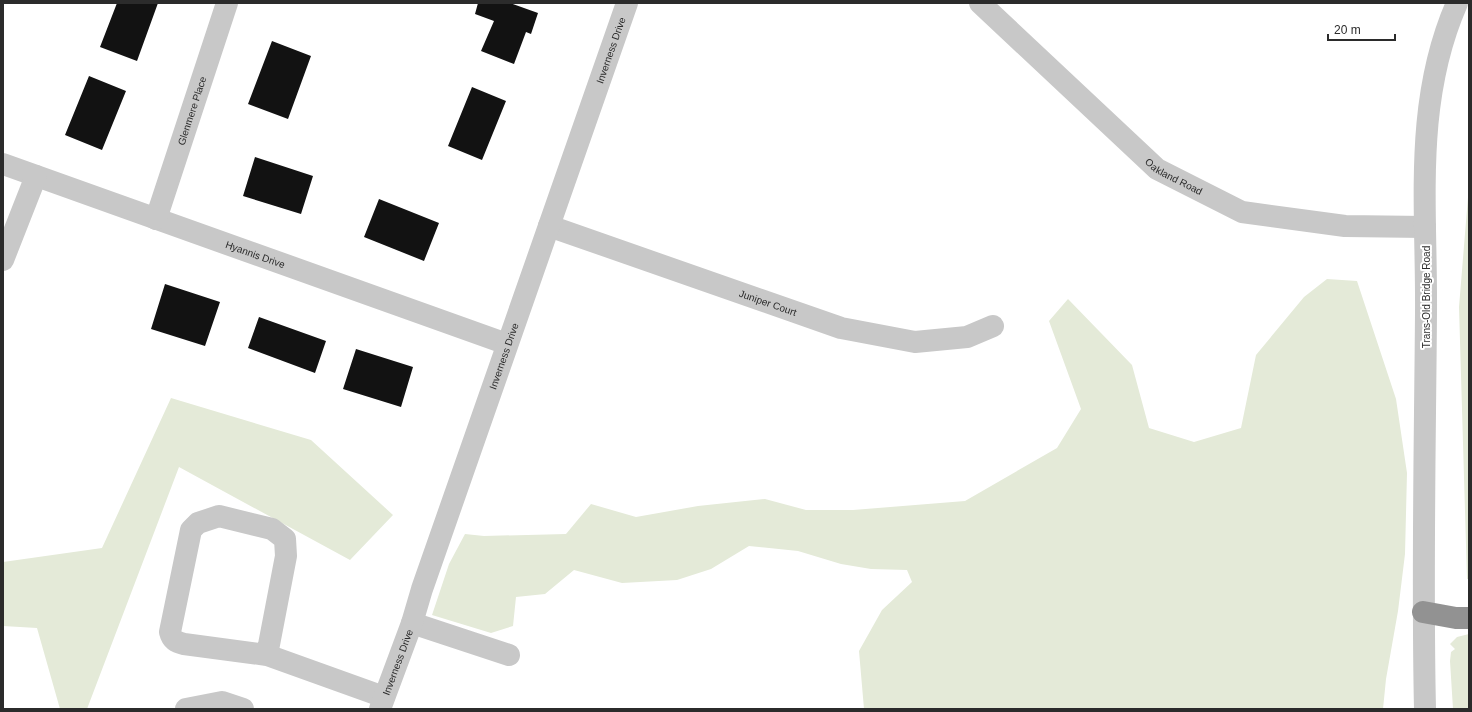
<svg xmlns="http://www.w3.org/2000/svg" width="1472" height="712" viewBox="0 0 1472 712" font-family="Arial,sans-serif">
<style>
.green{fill:#e4ead8}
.building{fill:#121212}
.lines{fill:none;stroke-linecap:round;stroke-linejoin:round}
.minor{stroke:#c8c8c8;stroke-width:22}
.highway{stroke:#929292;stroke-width:22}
.labels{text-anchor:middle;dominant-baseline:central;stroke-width:4;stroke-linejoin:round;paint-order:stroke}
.street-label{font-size:10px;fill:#2b2b2b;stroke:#fff}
</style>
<rect width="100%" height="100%" fill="#fff"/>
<!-- green -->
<path class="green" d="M1469,185v394h-2l-8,-272z
M1327,279l30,2 39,118 11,74 -2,81 -7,57 -12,68 -3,30h-519l-5,-58 23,-41 30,-28 -5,-12 -36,-1 -30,-5 -43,-13 -49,-5 -38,23 -34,11 -55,3 -48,-13 -29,24 -29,3 -3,29 -22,7 -59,-18 17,-51 16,-30 19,2 82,-2 25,-30 45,13 62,-11 67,-7 41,11h47l112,-9 92,-53 24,-39 -32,-88 19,-22 64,66 17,63 45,14 47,-14 15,-73 48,-58z
M171,398l140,42 82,75 -43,45 -171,-93 -92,242h-27l-23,-81 -34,-2v-64l99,-14z
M1469,634v75h-16l-3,-48 1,-9 4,-3 -5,-5 7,-7z"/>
<!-- building -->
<path class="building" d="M117,3h41l-21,58 -37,-14z
M478,3h32l28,10 -7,21 -5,-2 -12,32 -33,-13 13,-30 -19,-7z
M272,41l39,15 -23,63 -40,-15z
M89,76l37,15 -24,59 -37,-15z
M472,87l34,14 -24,59 -34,-14z
M255,157l58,19 -12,38 -58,-18z
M379,199l60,24 -15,38 -60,-24z
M165,284l55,18 -15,44 -54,-17z
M259,317l67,24 -11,32 -67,-25z
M356,349l57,18 -12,40 -58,-18z"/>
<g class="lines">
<!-- minor -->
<g class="minor">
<path id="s1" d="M980,3l177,166 85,43 103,14 80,1"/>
<path id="s2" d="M3,164l504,180"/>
<path id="s3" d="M156,219l71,-216"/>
<path id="s4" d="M549,226l292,102 74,14 52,-5 26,-11"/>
<path d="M3,260l33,-84"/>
<path d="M412,623l97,32"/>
<path d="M267,655l19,-99 -1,-17 -13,-10 -53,-13 -21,7 -7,7 -21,102c2,8 6,10 14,12l83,11 117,42"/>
<path d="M186,709l36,-7 21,7"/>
<path id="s5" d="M380,709l32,-86 10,-34 205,-586"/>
<path d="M1425,709c-3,-132 0,-264 1,-396 1,-106 -13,-210 31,-310"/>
</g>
<!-- highway -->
<path class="highway" d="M1423,612l33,6h13"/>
</g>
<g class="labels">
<!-- street labels -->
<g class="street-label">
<text stroke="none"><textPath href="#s5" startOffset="698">Inverness Drive</textPath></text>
<text stroke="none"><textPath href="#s3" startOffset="114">Glenmere Place</textPath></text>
<text stroke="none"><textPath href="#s1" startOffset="261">Oakland Road</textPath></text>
<text stroke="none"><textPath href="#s2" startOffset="268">Hyannis Drive</textPath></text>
<text transform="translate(1426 297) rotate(-90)">Trans-Old Bridge Road</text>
<text stroke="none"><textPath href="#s4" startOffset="232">Juniper Court</textPath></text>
<text stroke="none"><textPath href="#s5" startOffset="374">Inverness Drive</textPath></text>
<text stroke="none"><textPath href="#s5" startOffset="50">Inverness Drive</textPath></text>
</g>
</g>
<!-- border -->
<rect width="1472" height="712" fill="none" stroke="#2b2b2b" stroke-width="8"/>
<!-- scale -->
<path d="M1328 34v6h67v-6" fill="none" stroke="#2b2b2b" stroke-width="2"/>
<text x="1334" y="34" font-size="12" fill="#2b2b2b" stroke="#ffffff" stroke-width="3" paint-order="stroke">20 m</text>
</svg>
